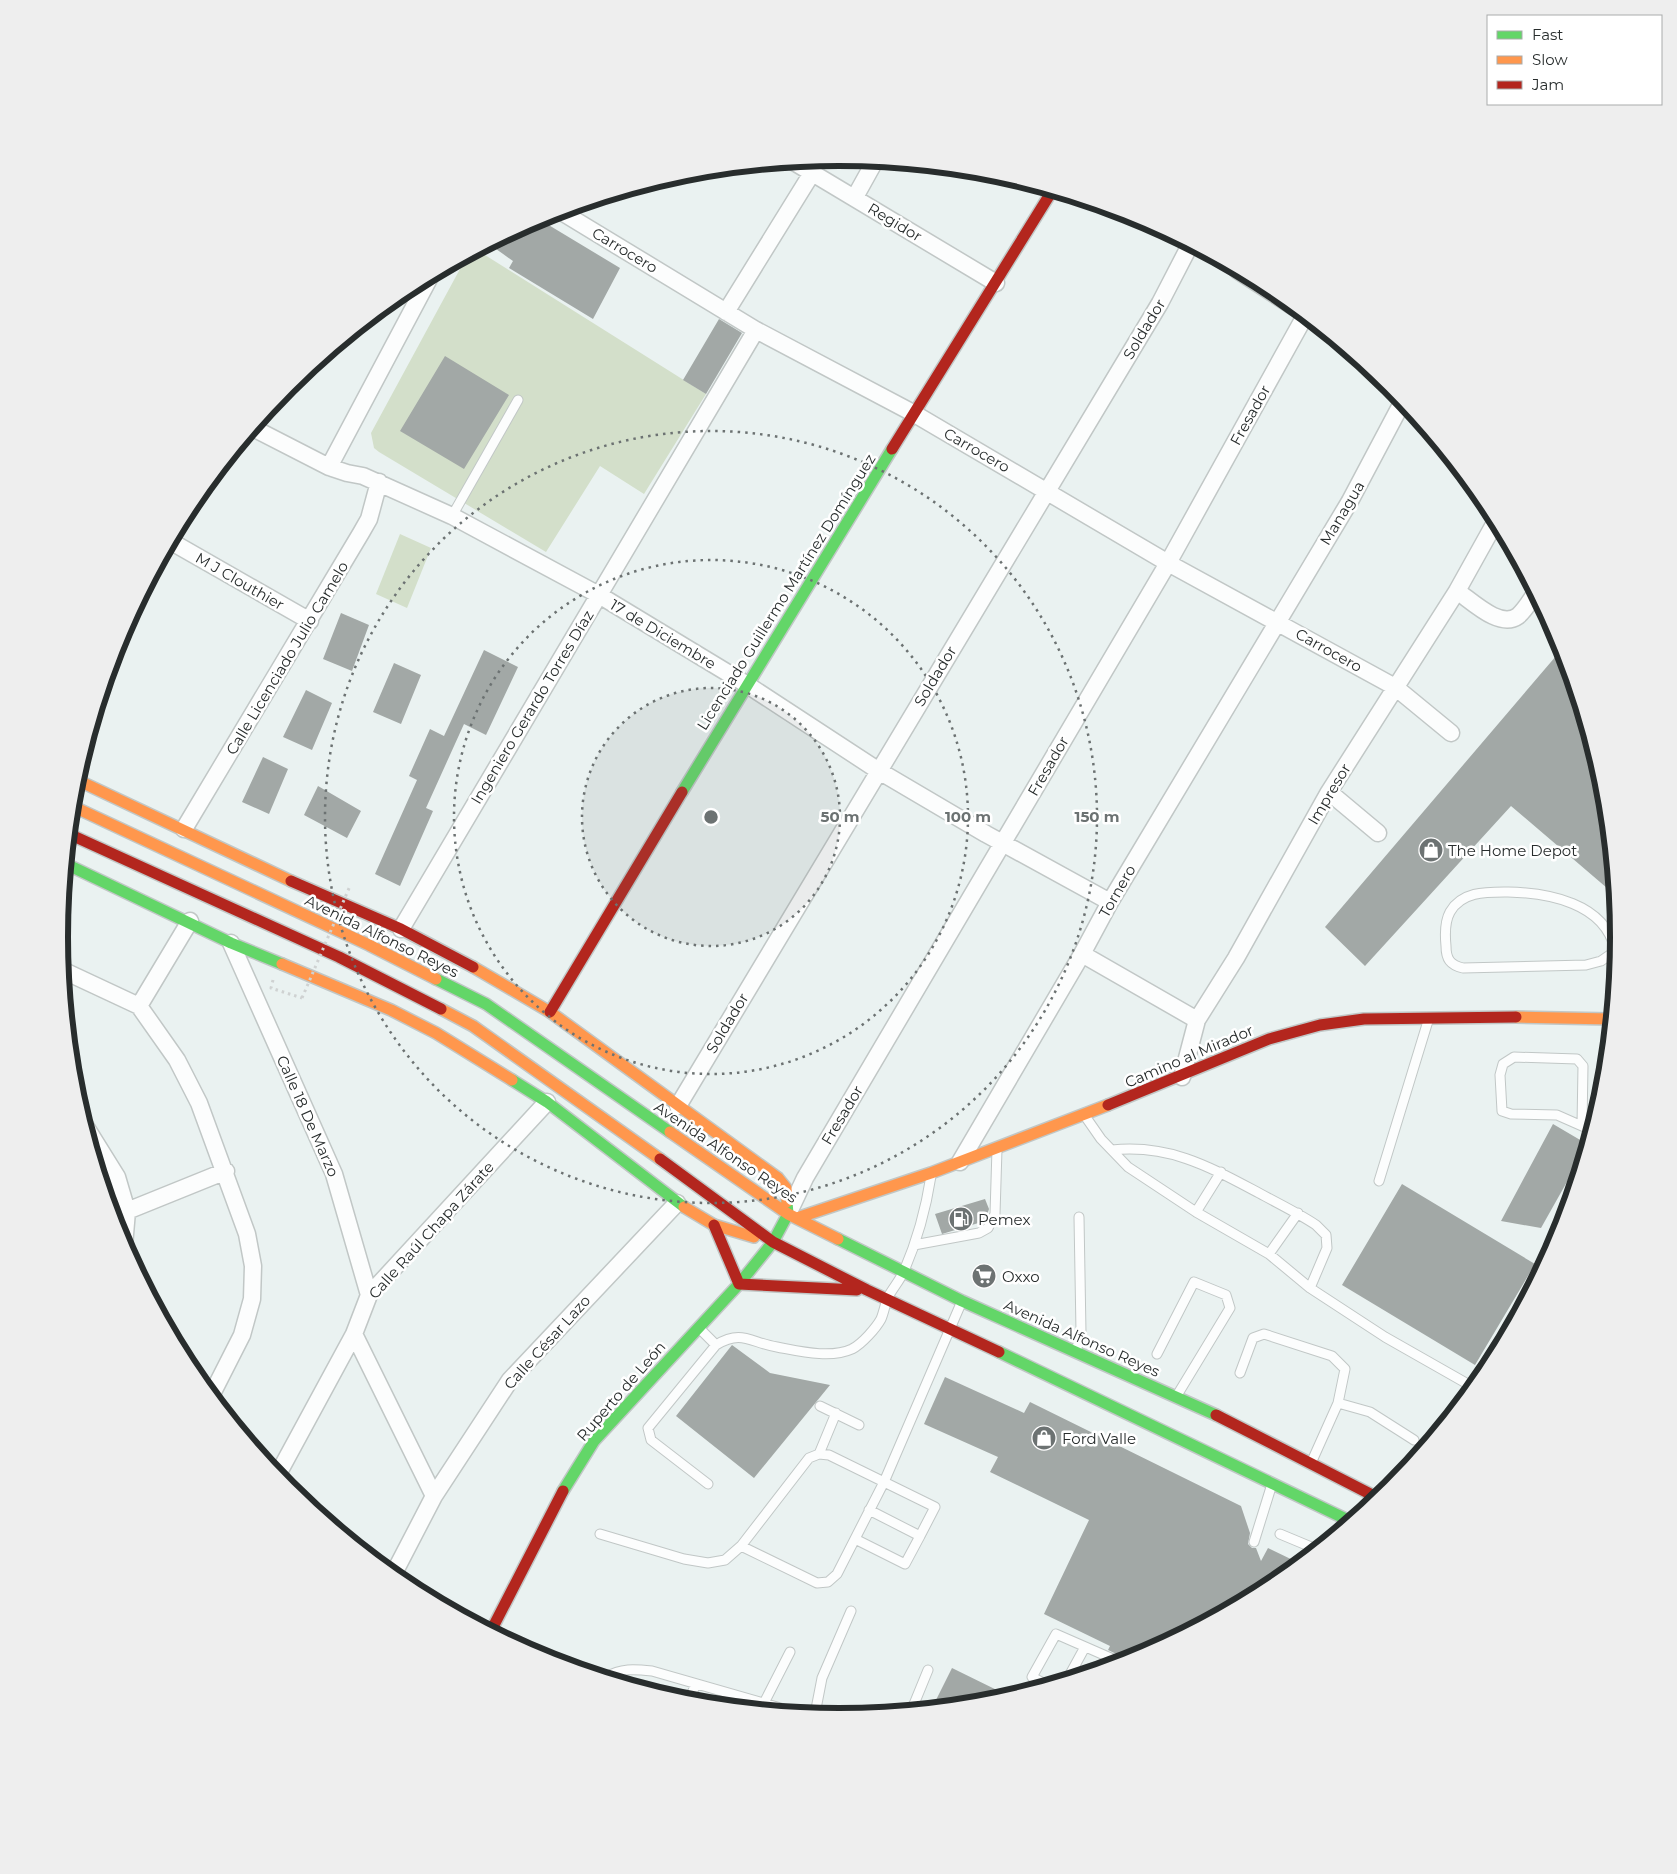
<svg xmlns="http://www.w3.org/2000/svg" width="1677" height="1874" viewBox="0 0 1677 1874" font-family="Montserrat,sans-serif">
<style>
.green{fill:#d3dfca}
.building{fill:#a2a8a6}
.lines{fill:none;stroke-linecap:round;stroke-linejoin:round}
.lane-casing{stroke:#c1c7c6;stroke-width:11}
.street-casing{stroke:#c1c7c6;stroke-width:19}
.fast-casing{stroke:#c1c7c6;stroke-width:14}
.slow-casing{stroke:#c1c7c6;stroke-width:14}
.jam-casing{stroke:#c1c7c6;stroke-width:14}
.path{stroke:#cfd2d2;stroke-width:3;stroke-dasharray:2.5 4;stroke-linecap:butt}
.lane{stroke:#fcfdfd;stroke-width:9}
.street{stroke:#fcfdfd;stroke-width:16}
.fast{stroke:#63d668;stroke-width:11}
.slow{stroke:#ff974d;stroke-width:11}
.jam{stroke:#b3261e;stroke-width:11}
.path-bridge{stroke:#cfd2d2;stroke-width:3;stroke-dasharray:2.5 4;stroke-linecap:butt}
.ring{fill:none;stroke:#6c7272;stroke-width:2.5;stroke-dasharray:2.5 5}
.labels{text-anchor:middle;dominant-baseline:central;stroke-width:5;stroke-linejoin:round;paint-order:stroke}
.street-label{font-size:15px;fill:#282d2d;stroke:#fff}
.poi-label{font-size:15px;fill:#282d2d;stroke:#fff;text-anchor:start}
.rim{fill:none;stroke:#282d2d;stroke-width:6}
.centre{fill:#6c7272;stroke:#fff;stroke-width:2.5}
.ring-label{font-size:15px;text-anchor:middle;font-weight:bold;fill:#6c7272;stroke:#fff;stroke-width:5;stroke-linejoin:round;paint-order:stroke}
</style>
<rect width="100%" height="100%" fill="#eaf2f1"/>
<!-- green -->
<path class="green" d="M477,250l229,144 -62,100 -44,-28 -54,86 -167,-100 -5,-4 -3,-15 96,-177z
M400,534l31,14 -24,60 -31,-14z
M88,1135l23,46 3,40z"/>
<!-- building -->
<path class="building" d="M537,218l83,50 -27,51 -84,-51 4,-7 -24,-17z
M719,319l23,14 -36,61 -23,-14z
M445,356l64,39 -45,74 -64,-38z
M341,613l28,12 -17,46 -29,-12z
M1562,649l41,136 11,109 -103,-88 -146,160 -40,-39z
M484,650l34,17 -32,68 -22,-11 -38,84 7,3 -33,75 -25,-12 42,-94 -8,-4 21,-47 14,7z
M394,663l27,12 -20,49 -28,-12z
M306,690l26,13 -20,47 -29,-13z
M263,757l25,12 -19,45 -27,-12z
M318,786l43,25 -14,27 -43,-23z
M1553,1124l34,20 -1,4 -45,80 -40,-7z
M1402,1184l133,80 -60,101 -133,-80z
M985,1199l4,10 -4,12 -43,13 -7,-20z
M732,1345l38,28 60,12 -76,93 -78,-62z
M945,1377l79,36 6,-11 211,104 9,27 -2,11 4,4h4l5,13 7,-13 31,15 -28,22 -134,73 -11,3 -3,-4 -15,-7 2,-4 -66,-32 45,-94 -99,-48 8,-15 -74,-33z
M952,1668l57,28 -19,6 -58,6z"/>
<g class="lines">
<defs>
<path id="lane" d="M452,516l66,-116
M1615,949c-11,-46 -66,-56 -107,-57 -21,0 -46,-1 -58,20 -5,9 -5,24 -4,34 0,13 4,19 17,22l123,-3 15,-4 16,-11
M1085,1116l16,23 27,28 68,45 73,42 41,34 75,49 88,50
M1582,1125l1,-59 -6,-7 -63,-2 -11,7 -3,11 2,36 9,3 46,1 34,15
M1112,1150c58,-6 98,17 147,43 20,11 39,20 57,32l10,10 1,13 -17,40
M1379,1181l49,-160
M1196,1212l25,-40
M914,1245l65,-12 9,-5 7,-14 2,-65
M1269,1254l29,-41
M699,1328l17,17
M1076,1352l5,-20 -2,-115
M1157,1354l37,-72 32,13 4,13 -54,89
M1240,1373l13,-35 11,-4 68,22 13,13 -7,34
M820,1406l39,19
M819,1454l17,-41
M1312,1461l26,-58 32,9 44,28
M708,1484l-57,-44 -3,-12 68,-83c26,-16 35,-2 61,2 22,4 53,12 75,2 10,-5 24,-21 29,-30 3,-7 4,-15 7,-22 5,-9 12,-17 16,-26 13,-30 22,-63 27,-95
M600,1534l84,25 24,4 17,-3 16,-14 68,-88 10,-4 10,1 106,52 -15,29
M1280,1534l36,15
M855,1539l50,25 15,-28 -51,-26
M1254,1542l18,-58
M741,1546l76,37 11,-1 9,-8 47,-92 78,-181
M606,1677c15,-9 28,-8 46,-6l146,42
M1068,1678l17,-31
M1047,1685l-15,-8 24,-43 64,28
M688,1702l8,-18
M764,1703l26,-51
M912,1709l16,-39
M815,1714l7,-36 29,-67"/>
<path id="street" d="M794,162l202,121
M855,197l20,-36
M560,211l196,119 157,83 255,150 227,124 56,46
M1237,270l57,37
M726,312l86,-139
M253,428l76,39 18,6 16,3 89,40 147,79 147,89 133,87 107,63 124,68
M329,467l102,-192
M170,541l140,80
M1457,591c16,11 43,38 61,25 7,-6 12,-15 17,-22
M1329,792l49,41
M184,829l177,-296 8,-14 10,-37
M190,921l-51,85 38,54 22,43 48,131 6,32 -1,33 -10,36 -31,61
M401,929l355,-599
M231,943l103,231 35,121
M1082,954l115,66
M62,970l77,36
M1182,1077l15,-57 39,-62 93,-166 128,-201 39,-70
M678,1106l482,-803 30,-58
M84,1124l33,53 10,34 -3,35
M960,1162l122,-208 28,-52 240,-401 53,-100
M127,1211l99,-40
M789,1212l16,-34 363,-615 137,-247
M354,1334l80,162
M277,1476l77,-142 15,-39 178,-193
M393,1575l41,-79 76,-116 167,-177"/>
<path id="fast" d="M682,792l210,-343
M66,864l165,79 51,21
M436,979l50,25 184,128
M512,1080l35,22 137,105
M838,1239l124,62 254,114
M999,1352l351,169
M563,1491l31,-50 145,-157 34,-42 15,-28 -1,-12"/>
<path id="slow" d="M75,779l216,102
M72,806l297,139 67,34
M282,964l109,46 45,23 76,47
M473,967l77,45 228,166 8,10 1,14
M441,1009l32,17 187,133
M1516,1017l94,2
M670,1132l118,82 50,25
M684,1207l30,18 40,12
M797,1218l134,-45 177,-68"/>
<path id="jam" d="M892,449l160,-258
M69,834l270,123 102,52
M291,881l110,48 72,38
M550,1012l132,-220
M1108,1105l161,-66 51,-14 44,-6 152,-2
M660,1159l113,83 94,48 132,62
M714,1225l25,59
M739,1284l118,6
M1216,1415l162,83
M491,1631l72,-140"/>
</defs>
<!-- lane casing -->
<use href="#lane" class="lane-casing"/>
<!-- street casing -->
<use href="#street" class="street-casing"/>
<!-- fast casing -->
<use href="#fast" class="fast-casing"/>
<!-- slow casing -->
<use href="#slow" class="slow-casing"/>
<!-- jam casing -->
<use href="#jam" class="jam-casing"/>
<!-- path -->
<path class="path" d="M273,980l-2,8 31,10"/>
<!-- lane -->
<use href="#lane" class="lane"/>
<!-- street -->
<use href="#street" class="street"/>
<!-- fast -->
<use href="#fast" class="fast"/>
<!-- slow -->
<use href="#slow" class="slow"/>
<!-- jam -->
<use href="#jam" class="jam"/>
<!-- path-bridge -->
<path class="path-bridge" d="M302,998l48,-112"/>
</g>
<!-- distance rings -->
<circle cx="711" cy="817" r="129" fill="#6c7272" fill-opacity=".12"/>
<g class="ring">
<circle cx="711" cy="817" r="129"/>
<circle cx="711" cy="817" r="257"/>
<circle cx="711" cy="817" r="386"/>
</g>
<!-- icons -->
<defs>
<symbol id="shop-disc" viewBox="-11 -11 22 22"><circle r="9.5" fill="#6c7272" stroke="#fff"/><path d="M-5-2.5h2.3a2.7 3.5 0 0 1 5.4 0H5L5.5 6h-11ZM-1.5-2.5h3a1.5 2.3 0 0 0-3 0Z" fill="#fff"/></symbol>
<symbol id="fuel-disc" viewBox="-11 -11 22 22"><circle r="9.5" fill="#6c7272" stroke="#fff"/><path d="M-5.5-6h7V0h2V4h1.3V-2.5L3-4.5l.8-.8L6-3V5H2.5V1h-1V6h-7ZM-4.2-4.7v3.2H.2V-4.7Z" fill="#fff"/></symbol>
<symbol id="supermarket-disc" viewBox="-11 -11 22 22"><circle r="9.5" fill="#6c7272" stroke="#fff"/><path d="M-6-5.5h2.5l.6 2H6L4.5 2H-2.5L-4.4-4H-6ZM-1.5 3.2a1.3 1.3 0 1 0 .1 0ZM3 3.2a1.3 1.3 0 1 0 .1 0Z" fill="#fff"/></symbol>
</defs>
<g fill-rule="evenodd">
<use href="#shop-disc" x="1417" y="836" width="28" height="28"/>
<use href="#fuel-disc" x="947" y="1205" width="28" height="28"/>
<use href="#supermarket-disc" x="970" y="1262" width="28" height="28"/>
<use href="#shop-disc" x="1030" y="1424" width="28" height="28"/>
</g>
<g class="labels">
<!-- street labels -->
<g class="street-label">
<text transform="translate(895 222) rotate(31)">Regidor</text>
<text transform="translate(625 250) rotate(31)">Carrocero</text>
<text transform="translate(1144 329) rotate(-59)">Soldador</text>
<text transform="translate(1250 415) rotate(-61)">Fresador</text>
<text transform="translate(977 450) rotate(30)">Carrocero</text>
<text transform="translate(1342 513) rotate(-59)">Managua</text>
<text transform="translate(240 581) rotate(30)">M J Clouthier</text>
<text transform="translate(786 592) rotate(-58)">Licenciado Guillermo Martínez Domínguez</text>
<text transform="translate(663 634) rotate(31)">17 de Diciembre</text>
<text transform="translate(1329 650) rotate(29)">Carrocero</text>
<text transform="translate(287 658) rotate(-59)">Calle Licenciado Julio Camelo</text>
<text transform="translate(935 676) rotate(-59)">Soldador</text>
<text transform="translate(532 707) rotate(-59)">Ingeniero Gerardo Torres Díaz</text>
<text transform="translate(1048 766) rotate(-60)">Fresador</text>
<text transform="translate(1329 794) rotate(-59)">Impresor</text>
<text transform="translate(1117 891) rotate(-60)">Tornero</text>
<text transform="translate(382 936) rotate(26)">Avenida Alfonso Reyes</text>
<text transform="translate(727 1023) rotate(-59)">Soldador</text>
<text transform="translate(1189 1056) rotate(-23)">Camino al Mirador</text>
<text transform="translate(842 1115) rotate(-59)">Fresador</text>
<text transform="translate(308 1116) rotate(66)">Calle 18 De Marzo</text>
<text transform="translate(726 1152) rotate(34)">Avenida Alfonso Reyes</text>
<text transform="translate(431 1230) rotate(-48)">Calle Raúl Chapa Zárate</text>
<text transform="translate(1082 1338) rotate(24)">Avenida Alfonso Reyes</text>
<text transform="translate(547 1342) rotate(-48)">Calle César Lazo</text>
<text transform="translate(621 1391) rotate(-49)">Ruperto de León</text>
</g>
<!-- poi labels -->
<g class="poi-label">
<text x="1448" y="850">The Home Depot</text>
<text x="978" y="1219">Pemex</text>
<text x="1002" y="1276">Oxxo</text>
<text x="1062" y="1438">Ford Valle</text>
</g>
</g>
<!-- crop -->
<path d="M0 0H1677V1874H0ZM68 937a771 771 0 1 1 1542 0a771 771 0 1 1-1542 0Z" fill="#eee" fill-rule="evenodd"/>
<path class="rim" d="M68 937a771 771 0 1 1 1542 0a771 771 0 1 1-1542 0Z"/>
<circle cx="711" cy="817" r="8" class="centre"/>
<g class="ring-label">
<text x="840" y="822">50 m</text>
<text x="968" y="822">100 m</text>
<text x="1097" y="822">150 m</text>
</g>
<!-- legend -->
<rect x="1487" y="15" width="175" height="90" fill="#ffffff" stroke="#a9abab"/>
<rect x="1497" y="31" width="25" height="8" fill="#63d668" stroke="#a9abab"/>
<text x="1532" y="40" font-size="15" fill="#282d2d">Fast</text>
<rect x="1497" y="56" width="25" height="8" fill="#ff974d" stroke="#a9abab"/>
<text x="1532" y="65" font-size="15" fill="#282d2d">Slow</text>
<rect x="1497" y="81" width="25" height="8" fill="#b3261e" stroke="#a9abab"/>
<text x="1532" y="90" font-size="15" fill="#282d2d">Jam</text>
</svg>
